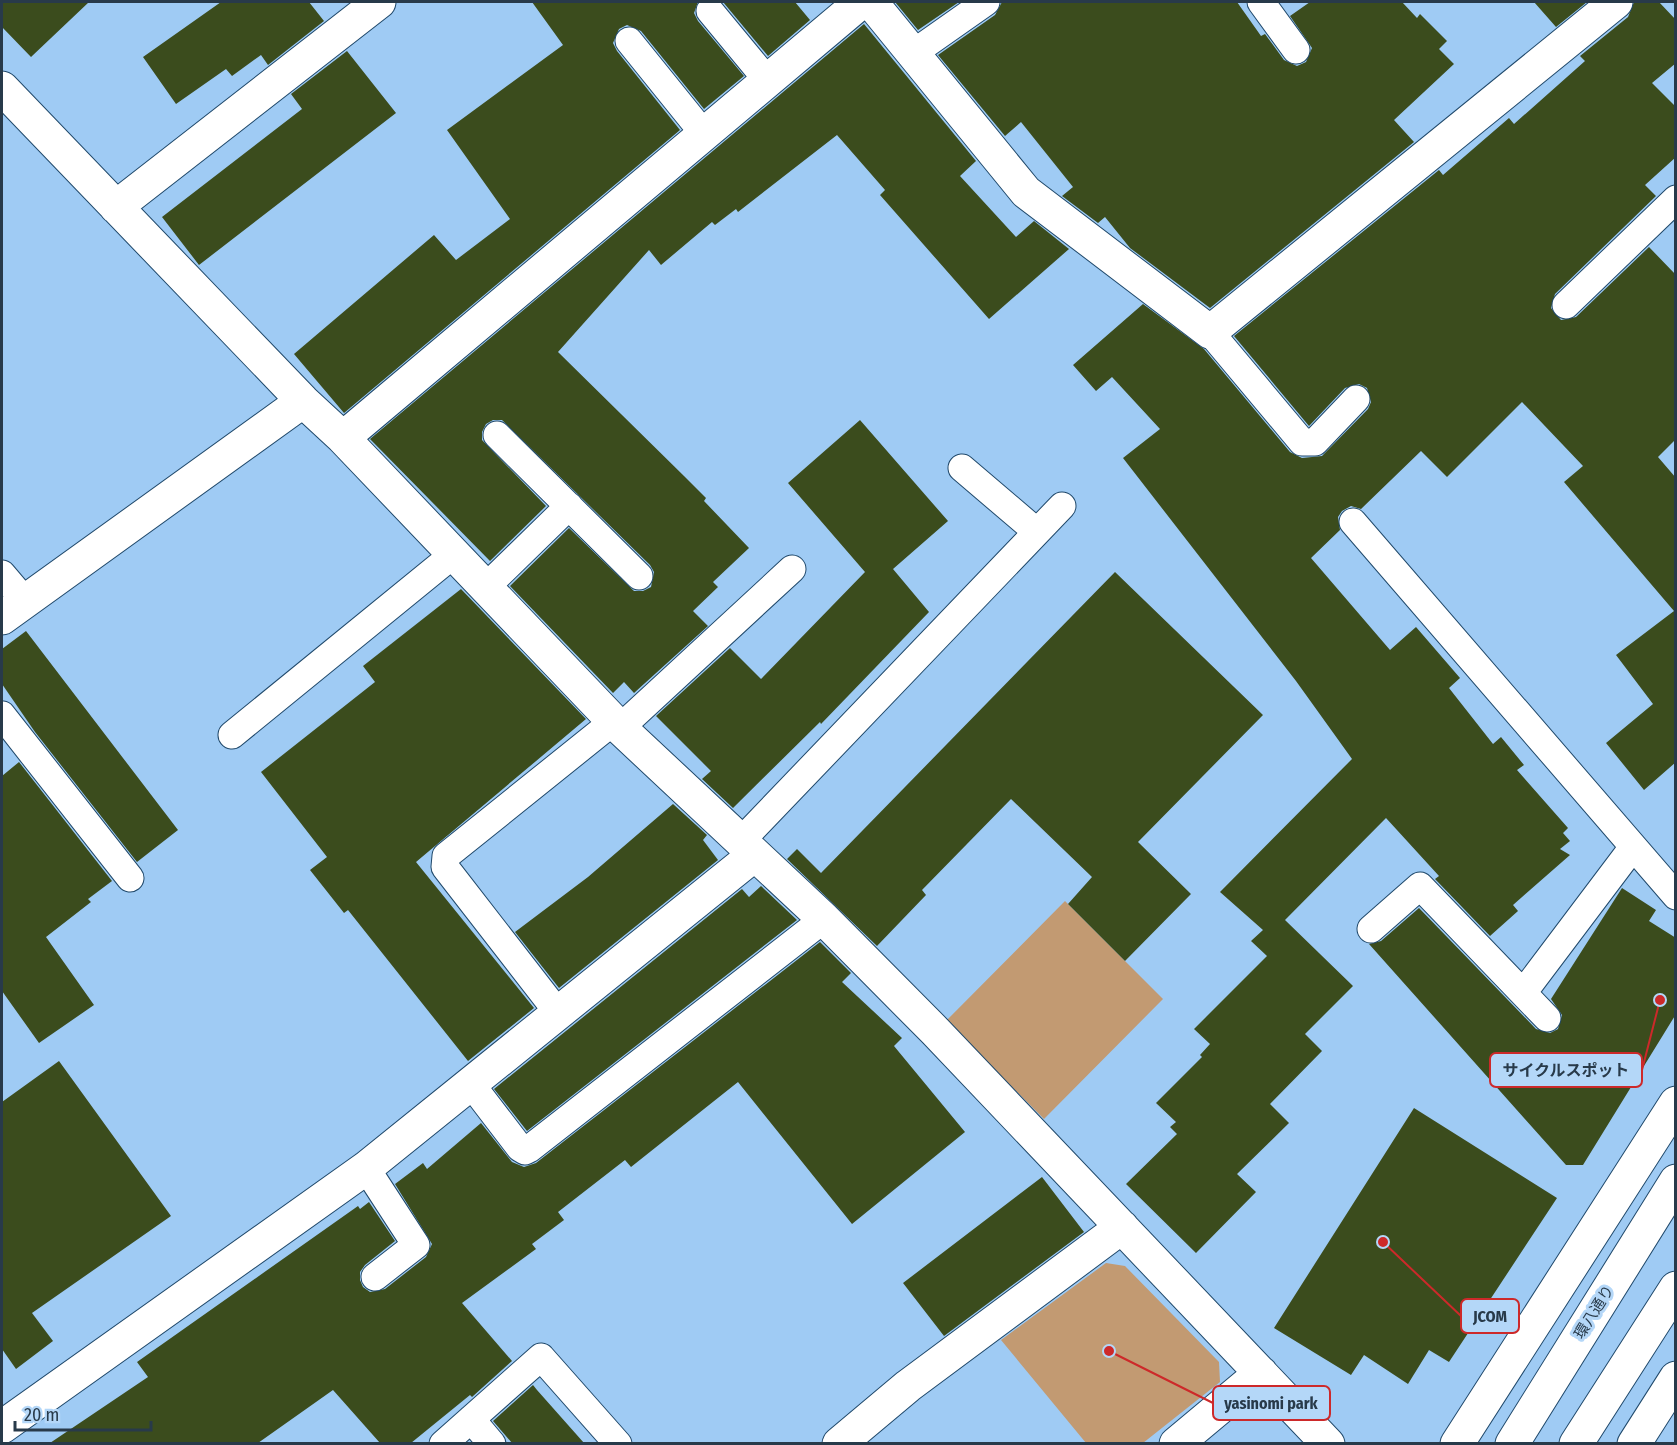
<svg xmlns="http://www.w3.org/2000/svg" width="1677" height="1445" viewBox="0 0 1677 1445" font-family="'Fira Sans Condensed','Noto Sans JP',sans-serif">
<style>
.green{fill:#c29a72}
.building{fill:#3b4c1d}
.lines{fill:none;stroke-linecap:round;stroke-linejoin:round}
.lane-casing{stroke:#20496b;stroke-width:29}
.street-casing{stroke:#20496b;stroke-width:35}
.primary-casing{stroke:#20496b;stroke-width:35}
.lane{stroke:#fff;stroke-width:27}
.street{stroke:#fff;stroke-width:33}
.primary{stroke:#fff;stroke-width:33}
.labels{text-anchor:middle;dominant-baseline:central;stroke-width:6;stroke-linejoin:round;paint-order:stroke}
.street-label{font-size:15px;fill:#283a4a;stroke:#b4d7f8}
.leader{fill:none;stroke:#cd292a;stroke-width:2}
.callout-dot{fill:#cd292a;stroke:#b4d7f8;stroke-width:2}
.callout{fill:#b4d7f8;stroke:#cd292a;stroke-width:2}
.callout-label{font-size:16px;text-anchor:middle;font-weight:bold;fill:#283a4a}
</style>
<rect width="100%" height="100%" fill="#9fcbf4"/>
<!-- green -->
<path class="green" d="M1065,901l98,98 -119,120 -98,-98z
M1106,1263l19,3 94,96 1,20 -77,61h-57l-85,-103z"/>
<!-- building -->
<path class="building" d="M2,2h87l-58,55 -29,-30z
M221,2h88l15,19 -56,44 -7,-10 -29,21 -6,-7 -50,35 -33,-47z
M532,2h166l-4,11 4,8 46,55 -40,33 -63,-78 -14,-6 -8,4 -6,14 4,8 63,79 -336,283 -50,-59 140,-119 22,25 54,-41 -63,-89 116,-85z
M723,2h72l15,18 -42,36z
M895,2h64l-41,28z
M1002,2h235l24,34 4,-2 19,26 13,6 9,-4 6,-14 -22,-32 20,-14h92l15,16 3,-4 27,27 -8,8 15,15 -60,56 20,22 -204,166 -80,-60 -25,-31 -7,6 -36,-27 11,-9 -52,-65 -16,14 -67,-81 57,-40z
M1534,2h53l-31,25z
M1634,2h25l17,18v43l-24,20 24,24v50l-31,28 11,11 -101,98 -4,14 10,12 15,-3 73,-70 27,28v164l-18,18 18,21v284l-32,28 -38,-47 47,-39 -37,-49 58,-44 -110,-129 19,-16 -61,-64 -75,75 -26,-26 -60,58 -10,-3 -9,5 -4,6 2,13 -29,28 79,92 26,-23 44,51 -11,10 44,56 8,-7 23,28 -7,5 51,58 -5,5 7,8 -10,8 10,6 -57,50 5,6 -28,25 -55,-57 4,-3 -53,-58 -101,102 68,66 -48,48 17,17 -52,53 19,19 -52,51 19,18 -60,61 -70,-69 51,-50 -7,-7 6,-5 -20,-19 46,-46 -2,-2 10,-11 -16,-15 73,-73 -16,-15 12,-11 -43,-38 132,-133 -56,-78 -173,-223 37,-29 -48,-52 -16,14 -23,-26 70,-61 61,45 86,103 12,6 20,-2 46,-47 3,-7 -4,-14 -8,-4 -14,4 -36,38 -75,-90 205,-166 4,5 66,-57 5,6 71,-63 -5,-5 48,-39z
M864,24l112,137 -16,15 56,61 18,-16 35,28 -80,70 -109,-124 5,-5 -48,-55 -99,77 -2,-3 -21,16 -3,-3 -51,43 -12,-15 -91,102 126,124 22,22 -2,3 45,47 -36,34 5,5 -25,24 15,15 -74,67 -10,-11 -11,11 -103,-107 59,-58 65,63h9l8,-4 3,-15 -4,-7 -148,-145h-9l-7,4 -4,8v8l64,66 -56,55 -120,-122z
M347,51l49,62 -197,152 -37,-48 140,-108 -11,-15z
M860,420l88,101 -55,48 36,43 -108,112 -1,-2 -87,86 -31,-29 9,-8 -55,-55 74,-68 31,31 104,-107 -77,-89z
M1115,572l148,143 -125,127 53,52 -66,67 -57,-57 24,-27 -81,-78 -89,91 4,5 -49,51 -90,-87 10,-10 24,24z
M461,589l125,130 -170,143 118,146 -66,53 -120,-151 -4,3 -34,-43 17,-13 -66,-85 114,-90 -12,-16z
M26,631l152,199 -41,32 -102,-130 -33,-48v-35z
M19,762l93,119 -24,18 3,3 -45,35 48,68 -55,38 -37,-52v-215z
M673,804l34,31 -4,5 15,20 -159,128 -44,-56 73,-55z
M761,886l36,34 -270,211 -33,-42 248,-200 7,8z
M1622,888l34,22 -7,11 27,17v76l-93,151h-17l-197,-221 12,-3 38,-33 117,121 14,4 8,-4 4,-14 -11,-16z
M820,942l31,31 -9,9 60,56 -8,8 71,86 -113,92 -114,-142 -107,85 -6,-7 -67,52 6,8 -32,24 4,5 -74,54 50,58 -40,36 -2,-2 -59,48h-31l-47,-53 -75,53h-208l98,-66 -11,-15 221,-156 2,3 9,-7 26,39 -30,24 -5,7v8l3,7 7,5 15,-3 41,-32 6,-13 -37,-60 28,-21 4,6 54,-46 31,39 12,5 12,-4z
M59,1061l112,155 -139,97 21,28 -37,28 -14,-20v-247z
M1414,1108l143,90 -108,164 -20,-12 -21,34 -44,-29 -13,20 -77,-47z
M1042,1177l42,55 -140,104 -41,-53z
M533,1385l4,5 47,53h-72l-19,-22z"/>
<g class="lines">
<defs>
<path id="lane" d="M1261,2l35,48
M710,11l57,69
M629,41l75,93
M912,54l74,-52
M1566,305l110,-106
M1210,332l92,110h13l41,-43
M497,435l142,141
M962,468l75,64
M1353,522l323,374
M2,574l23,27
M486,587l83,-81
M2,715l128,163
M620,728l172,-159
M232,735l222,-181
M740,842l322,-336
M1371,929l49,-43 127,132
M1523,993l110,-146
M559,1014l-114,-147 1,-11 168,-135
M471,1084l49,64 5,3 4,-2 295,-230
M366,1168l50,77 -41,32
M471,1419l21,25
M443,1444l98,-87 77,87"/>
<path id="street" d="M871,2l155,190 184,140 406,-330
M2,88l301,313 40,37 277,290 204,191 111,112 393,413
M116,207l263,-205
M343,438l518,-436
M2,618l301,-217
M2,1427l364,-259 388,-313
M839,1444l69,-58 214,-159
M1176,1444l85,-71"/>
<path id="primary" d="M1457,1444l219,-341
M1512,1444l164,-263
M1576,1444l100,-156
M1634,1444l42,-66"/>
</defs>
<!-- lane casing -->
<use href="#lane" class="lane-casing"/>
<!-- street casing -->
<use href="#street" class="street-casing"/>
<!-- primary casing -->
<use href="#primary" class="primary-casing"/>
<!-- lane -->
<use href="#lane" class="lane"/>
<!-- street -->
<use href="#street" class="street"/>
<!-- primary -->
<use href="#primary" class="primary"/>
</g>
<g class="labels">
<!-- street labels -->
<g class="street-label">
<text transform="translate(1594 1312) rotate(-58)">環八通り</text>
</g>
</g>
<!-- callouts -->
<path class="leader" d="M1660 1000L1642 1070M1383 1242L1461 1316M1109 1351L1213 1403"/>
<g class="callout-dot">
<circle cx="1660" cy="1000" r="6"/>
<circle cx="1383" cy="1242" r="6"/>
<circle cx="1109" cy="1351" r="6"/>
</g>
<g class="callout">
<rect x="1490" y="1053" width="152" height="34" rx="6"/>
<rect x="1461" y="1299" width="58" height="34" rx="6"/>
<rect x="1213" y="1386" width="117" height="34" rx="6"/>
</g>
<g class="callout-label">
<text x="1566" y="1076">サイクルスポット</text>
<text x="1490" y="1322">JCOM</text>
<text x="1271" y="1409">yasinomi park</text>
</g>
<!-- border -->
<rect width="1677" height="1445" fill="none" stroke="#283a4a" stroke-width="6"/>
<!-- scale -->
<path d="M15 1421v9h136v-9" fill="none" stroke="#283a4a" stroke-width="3"/>
<text x="24" y="1421" font-size="18" fill="#283a4a" stroke="#b4d7f8" stroke-width="4.5" paint-order="stroke">20 m</text>
</svg>
